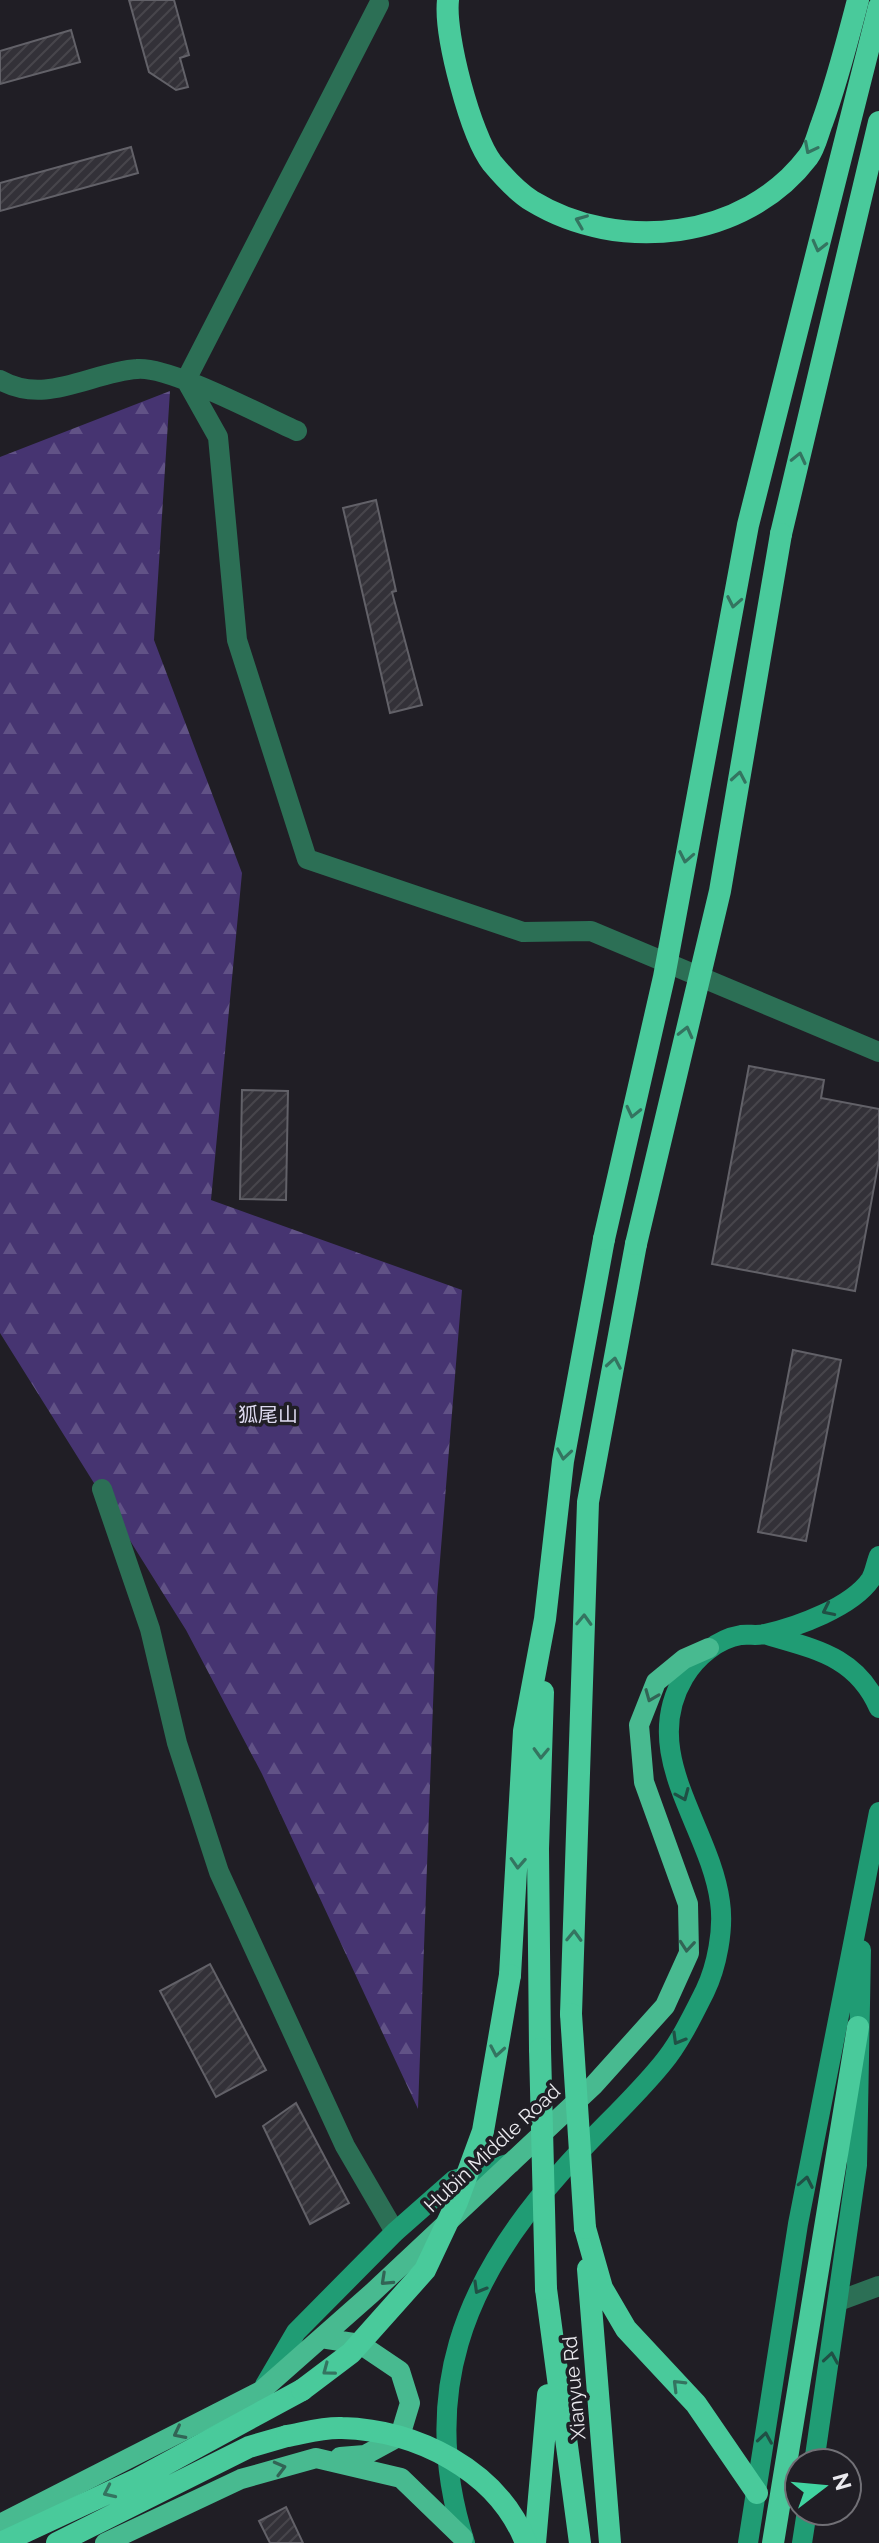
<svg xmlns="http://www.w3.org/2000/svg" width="879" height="2543" viewBox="0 0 879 2543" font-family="Raleway,'Noto Sans SC',sans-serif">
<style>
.forest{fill:url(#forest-firs)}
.building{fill:url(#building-hatch);stroke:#626168;stroke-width:2}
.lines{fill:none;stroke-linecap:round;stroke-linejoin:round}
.minor{stroke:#2c6f55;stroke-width:20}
.secondary{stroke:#209c74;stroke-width:20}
.primary{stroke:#48ba90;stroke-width:20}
.trunk{stroke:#49ca9b;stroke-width:22}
.trunk-bridge{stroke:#49ca9b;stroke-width:22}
.oneway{stroke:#347460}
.oneway2{stroke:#205045}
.oneway3{stroke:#326455}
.labels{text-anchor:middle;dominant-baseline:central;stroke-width:7;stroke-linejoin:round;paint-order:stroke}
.park-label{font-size:20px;fill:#ddd9ef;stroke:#201e25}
.street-label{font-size:20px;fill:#ebeaef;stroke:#201e25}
</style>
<defs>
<pattern id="forest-firs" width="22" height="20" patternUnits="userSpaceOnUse" patternTransform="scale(2)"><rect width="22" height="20" fill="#463471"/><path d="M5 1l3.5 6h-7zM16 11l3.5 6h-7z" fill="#615286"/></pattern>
<pattern id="building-hatch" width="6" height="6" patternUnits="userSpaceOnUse" patternTransform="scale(2)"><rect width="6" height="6" fill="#333138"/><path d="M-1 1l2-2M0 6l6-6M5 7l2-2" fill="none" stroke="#47454b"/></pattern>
</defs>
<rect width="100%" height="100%" fill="#201e25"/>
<!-- forest -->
<path class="forest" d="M170,391l-16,249 88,233 -31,327 251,90 -25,307 -19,512 -156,-335 -76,-144 -186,-297v-876z"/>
<!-- building -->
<path class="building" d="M129,0h45l15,55 -9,3 8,29 -12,3 -27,-18z
M71,30l9,32 -80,22v-33z
M131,147l7,26 -138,38v-28z
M376,500l20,91 -4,1 30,113 -32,8 -47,-205z
M749,1066l75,14 -3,18 58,11v51l-24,131 -143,-27z
M242,1090l46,1 -2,109 -46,-1z
M793,1350l48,10 -35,181 -48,-9z
M210,1964l56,106 -50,27 -56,-106z
M296,2103l53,100 -39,21 -47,-98z
M286,2507l17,36h-33l-11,-22z"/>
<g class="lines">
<!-- minor -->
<path class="minor" d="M379,4l-193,376 32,57 19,203 70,219 216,73 68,-1 288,121
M0,380c46,26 91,-8 137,-11 33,-3 126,47 160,62
M102,1489l48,140 27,114 42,129 126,274 50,86
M841,2300l38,-14"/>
<!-- secondary -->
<path class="secondary" d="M764,1634c49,15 92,21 115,74
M265,2385l31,-53 99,-100 59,-52 57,-17
M814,2463l43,-298 4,-215
M465,2543c-47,-147 -2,-262 97,-372 32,-37 69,-69 100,-107 17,-20 31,-49 43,-73 12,-25 19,-62 15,-89 -10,-76 -82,-148 -36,-225 12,-20 33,-38 57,-42 8,-1 16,1 24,-1 32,-7 87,-27 106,-55 4,-7 5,-16 8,-23
M748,2543l50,-319 81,-412
M802,2543l5,-32"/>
<!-- primary -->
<path class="primary" d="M321,2338l39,6 40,27 10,32 -10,33 -35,19 -25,2
M0,2524l261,-133 111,-98 221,-207 72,-80 24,-53 -1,-49 -44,-122 -5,-57 17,-43 28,-23 25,-11
M105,2543l136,-64 75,-21 85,20 62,60"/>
<!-- trunk -->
<path class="trunk" d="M448,0c-4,35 23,136 44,163 10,12 27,30 40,38 87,53 213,39 276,-44 7,-9 10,-24 14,-34 15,-41 25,-81 36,-123
M781,534l98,-412
M510,1975l14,-244 21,-112 18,-158 41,-222
M571,2014l17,-512 48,-258
M540,2049l-2,-200 5,-157
M585,2228l17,60 24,41 70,75 61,89
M588,2269l22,274
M546,2289l34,254
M1,2543l137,-64 164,-89
M57,2543l192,-96 38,-11
M535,2543l13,-148
M773,2543l85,-516"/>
<!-- trunk-bridge -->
<path class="trunk-bridge" d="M604,1239l60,-262 84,-452 131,-518
M636,1244l84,-353 61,-357
M571,2014l14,214
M540,2049l6,240
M302,2390l49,-37 74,-83 32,-68 26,-71 27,-156
M287,2436c17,-3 37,-9 55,-8 74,2 156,42 184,115"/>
</g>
<!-- one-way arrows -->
<defs><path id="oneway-chevron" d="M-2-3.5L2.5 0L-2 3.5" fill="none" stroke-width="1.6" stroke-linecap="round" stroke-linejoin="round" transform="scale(2)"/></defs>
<g class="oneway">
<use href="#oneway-chevron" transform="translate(810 148) rotate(117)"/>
<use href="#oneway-chevron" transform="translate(581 221) rotate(-158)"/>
<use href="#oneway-chevron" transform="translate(819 246) rotate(104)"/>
<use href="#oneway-chevron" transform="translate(799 458) rotate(-77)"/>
<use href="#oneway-chevron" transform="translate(734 602) rotate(101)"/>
<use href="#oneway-chevron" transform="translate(739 777) rotate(-80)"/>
<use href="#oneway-chevron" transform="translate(686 857) rotate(101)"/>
<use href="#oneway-chevron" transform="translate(686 1032) rotate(-76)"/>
<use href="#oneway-chevron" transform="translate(633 1112) rotate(103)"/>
<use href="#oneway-chevron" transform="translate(614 1363) rotate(-80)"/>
<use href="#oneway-chevron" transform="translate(564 1454) rotate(99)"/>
<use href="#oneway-chevron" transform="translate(584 1620) rotate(-88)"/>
<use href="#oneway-chevron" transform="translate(541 1753) rotate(92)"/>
<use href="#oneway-chevron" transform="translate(518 1863) rotate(93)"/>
<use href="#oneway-chevron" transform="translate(574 1936) rotate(-88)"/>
<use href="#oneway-chevron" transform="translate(497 2051) rotate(100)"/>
<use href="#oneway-chevron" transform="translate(328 2370) rotate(143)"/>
<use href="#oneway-chevron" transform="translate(678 2385) rotate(-135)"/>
<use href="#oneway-chevron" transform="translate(109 2492) rotate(155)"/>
</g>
<g class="oneway2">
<use href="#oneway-chevron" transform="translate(828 1610) rotate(154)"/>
<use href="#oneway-chevron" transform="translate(683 1795) rotate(67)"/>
<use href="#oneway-chevron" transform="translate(678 2039) rotate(120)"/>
<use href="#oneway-chevron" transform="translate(806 2182) rotate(-79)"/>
<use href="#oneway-chevron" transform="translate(479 2288) rotate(120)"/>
<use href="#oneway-chevron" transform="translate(831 2358) rotate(-81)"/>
<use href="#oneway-chevron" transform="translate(765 2438) rotate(-81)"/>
</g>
<g class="oneway3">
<use href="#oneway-chevron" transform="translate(651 1696) rotate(112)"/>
<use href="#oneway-chevron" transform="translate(687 1946) rotate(95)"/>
<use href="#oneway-chevron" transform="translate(386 2280) rotate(137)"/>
<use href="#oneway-chevron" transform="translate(179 2433) rotate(153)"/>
<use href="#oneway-chevron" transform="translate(280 2468) rotate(-15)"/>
</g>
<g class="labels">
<!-- park labels -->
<g class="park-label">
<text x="268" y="1415">狐尾山</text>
</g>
<!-- street labels -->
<g class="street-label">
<text transform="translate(492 2148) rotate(-43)">Hubin Middle Road</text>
<text transform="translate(574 2388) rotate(-95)">Xianyue Rd</text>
</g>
</g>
<!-- north arrow -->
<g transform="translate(823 2487) rotate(74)"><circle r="38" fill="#201e25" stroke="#717076" stroke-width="2"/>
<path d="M0-6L14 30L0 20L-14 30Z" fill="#41d4a1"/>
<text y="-12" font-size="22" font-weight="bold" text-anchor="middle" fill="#ebeaef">N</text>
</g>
</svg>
